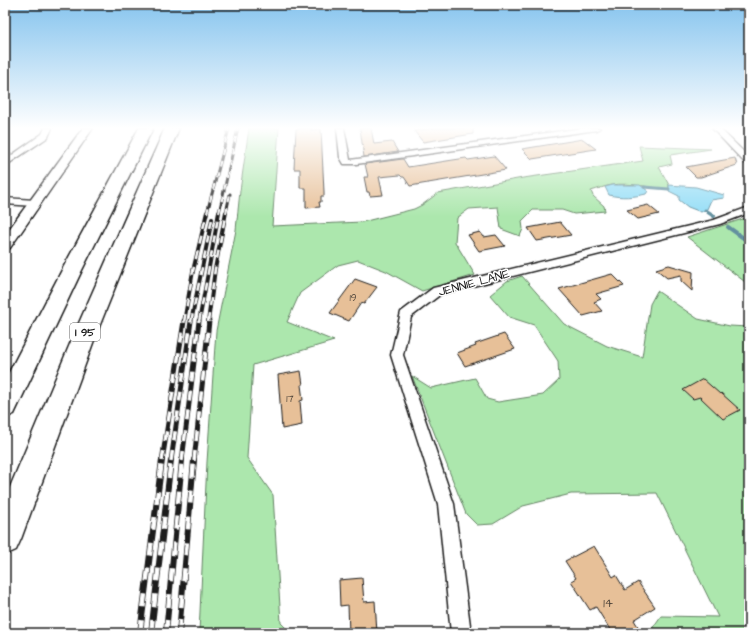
<svg xmlns="http://www.w3.org/2000/svg" width="754" height="638" viewBox="0 0 754 638" font-family="'Architects Daughter',sans-serif">
<style>
.green{fill:#ace7ad;stroke:#648264}
.water{fill:#94ddf6;stroke:#64909f}
.lines{fill:none;stroke-linecap:round;stroke-linejoin:round}
.stream-far1{stroke:#64909f;stroke-width:3}
.stream{stroke:#64909f;stroke-width:4}
.building{fill:#e7c098;stroke:#1c1c1c}
.street-casing{stroke:#1c1c1c;stroke-width:3}
.secondary-casing{stroke:#1c1c1c;stroke-width:3}
.highway-casing{stroke:#1c1c1c;stroke-width:3}
.street{fill:#fff;fill-rule:evenodd}
.secondary{fill:#fff;fill-rule:evenodd}
.highway{fill:#fff;fill-rule:evenodd}
.rail-far3-casing{stroke:#1c1c1c;stroke-width:3}
.rail-far2-casing{stroke:#1c1c1c;stroke-width:4}
.rail-far1-casing{stroke:#1c1c1c;stroke-width:5}
.rail-casing{stroke:#1c1c1c;stroke-width:6}
.rail-far3{stroke:#fff;stroke-width:2;stroke-dasharray:6;stroke-linecap:butt}
.rail-far2{stroke:#fff;stroke-width:2.5;stroke-dasharray:8;stroke-linecap:butt}
.rail-far1{stroke:#fff;stroke-width:3.5;stroke-dasharray:10;stroke-linecap:butt}
.rail{stroke:#fff;stroke-width:4.5;stroke-dasharray:13;stroke-linecap:butt}
.labels{text-anchor:middle;dominant-baseline:central;stroke-width:3;stroke-linejoin:round;paint-order:stroke}
.number-label{font-size:10px;fill:#4f453b}
.shield{fill:#fff;stroke:#606060;stroke-width:1}
.shield-label{font-size:11px;font-weight:bold;fill:#1c1c1c}
.street-label{font-size:12px;fill:#1c1c1c;stroke:#fff}
.near-number-label{font-size:12px;fill:#4f453b}
</style>
<rect width="100%" height="100%" fill="#fff"/>
<filter id="ink" filterUnits="userSpaceOnUse"><feTurbulence type="fractalNoise" baseFrequency=".025" numOctaves="2"/><feDisplacementMap in="SourceGraphic" scale="8" xChannelSelector="R" yChannelSelector="G"/><feConvolveMatrix kernelMatrix="1 2 1 2 8 2 1 2 1" color-interpolation-filters="sRGB"/></filter>
<g filter="url(#ink)">
<!-- green -->
<path class="green" d="M249,128h30l-7,98 90,-4 52,-13 8,-4 16,-12 85,-15 120,-17 -4,-15 72,3 -41,6 2,9 -13,3 10,18v4c-18,-1 -40,-7 -57,-4 -7,1 -14,4 -21,6l2,5 11,10 1,5 -31,3 -12,-4h-29l-11,11 1,8 -3,7 -19,-7 -3,-22 -29,2 -12,9 -2,24 20,33 -53,16 -36,-20 -28,-11 -20,5 -38,28 -13,29 47,19 -81,24 -6,93 26,37 8,128 10,10h-92l8,-171 9,-131 20,-101 4,-39z
M749,217v68l-62,-48z
M522,276l42,48 43,22 35,11 8,-53 7,-13 41,28 32,7 18,1 1,-3v309h-100l12,-17 57,1 -61,-124 -86,1 -48,12 -30,18 -16,1 -11,-11 -54,-138 19,12 44,-10 12,21 11,3 45,-7 16,-15 -1,-19 -24,-36 -25,-8 -19,-22 17,-14z"/>
<!-- water -->
<path class="water" d="M613,185h27l8,6 -2,3c-12,3 -25,4 -37,1l-4,-8z
M669,185l27,2 28,8v3l-13,2 -4,9 -6,3 -13,-5 -9,-7v-4l-10,-5z"/>
<g class="lines">
<!-- stream-far1 -->
<path class="stream-far1" d="M644,187l25,2
M705,210l5,3"/>
<!-- stream -->
<path class="stream" d="M708,212l6,4
M728,227l21,15"/>
</g>
<!-- building -->
<path class="building" d="M311,128v2l10,-1 3,63v4h-3v6h-2l1,5 -14,1v-20h-6v-19h-6l2,-40z
M360,128h11l3,16 18,-2 6,10 -34,5z
M435,128h38v6l-50,8 -9,-11z
M583,139l13,10 -64,10 -10,-10z
M494,156l12,14 -96,16 -6,-9h-2l-2,-2 -21,2 4,18 -13,1 -1,-4h-2l-3,-15h4l-3,-13 38,-5 5,8 58,-9 2,2z
M735,158l2,7 -36,12h-5l-10,-10z
M648,205l11,9 -21,5 -11,-9z
M560,222l11,13 -34,6 -9,-13z
M480,232l4,5 12,-2 9,11 -26,5 -11,-16z
M669,265l24,7 -1,19 -11,-10v-6l-14,3 -11,-9z
M612,274l12,12 -28,8 5,5 -7,3 8,9 -19,5 -24,-27z
M355,279l22,8 -13,17 -3,-1 -12,18 -19,-8z
M504,334l11,15 -50,17 -8,-13 19,-7 -1,-2z
M301,371l2,14h-2l2,15 -3,1 2,24 -20,4 -4,-54z
M703,379l17,15 1,-1 19,17 -17,9 -23,-22 -7,2 -10,-9z
M594,546l19,31 3,-2 9,15 13,-8 17,25 -21,13 8,13h-30l-16,-26 -6,3 -19,-29 5,-3 -11,-17z
M362,578l2,24 11,-1 2,32h-28l-1,-28 -8,1 -1,-26z"/>
<g class="lines">
<defs>
<path id="street" d="M45,128h7l-4,9 -43,29v-6l37,-26z
M337,128h7l6,32 233,-32h17l-4,2 -240,34h-12l-4,-7z
M712,128h7l30,29v7h-3z
M5,198l29,2 5,3 -5,3 -29,-2z
M749,207v6l-29,11 -279,70 -30,23 -8,38 51,149 17,129h-20l-13,-129 -47,-149 10,-43 32,-24 281,-68z"/>
<path id="secondary" d="M83,128h10l-83,120 -5,2v-15z"/>
<path id="highway" d="M139,128h14l-71,142 -68,144 -9,4v-38l57,-110z
M165,128h14l-82,204 -76,207 -5,11 -11,5v-56l70,-167z"/>
</defs>
<!-- street casing -->
<use href="#street" class="street-casing"/>
<!-- secondary casing -->
<use href="#secondary" class="secondary-casing"/>
<!-- highway casing -->
<use href="#highway" class="highway-casing"/>
<!-- street -->
<use href="#street" class="street"/>
<!-- secondary -->
<use href="#secondary" class="secondary"/>
<!-- highway -->
<use href="#highway" class="highway"/>
<defs>
<path id="rail-far3" d="M207,213l22,-85
M219,213l19,-85
M226,213l4,-19"/>
<path id="rail-far2" d="M184,322l9,-51 14,-59
M191,322l21,-103
M199,322l20,-110
M208,322l7,-53 11,-57"/>
<path id="rail-far1" d="M162,461l22,-140
M171,461l20,-140
M182,461l17,-140
M194,461l15,-140"/>
<path id="rail" d="M140,633l22,-173
M151,633l20,-173
M166,633l16,-173
M179,633l15,-173"/>
</defs>
<!-- rail-far3 casing -->
<use href="#rail-far3" class="rail-far3-casing"/>
<!-- rail-far2 casing -->
<use href="#rail-far2" class="rail-far2-casing"/>
<!-- rail-far1 casing -->
<use href="#rail-far1" class="rail-far1-casing"/>
<!-- rail casing -->
<use href="#rail" class="rail-casing"/>
<!-- rail-far3 -->
<use href="#rail-far3" class="rail-far3"/>
<!-- rail-far2 -->
<use href="#rail-far2" class="rail-far2"/>
<!-- rail-far1 -->
<use href="#rail-far1" class="rail-far1"/>
<!-- rail -->
<use href="#rail" class="rail"/>
</g>
</g>
<!-- sky -->
<linearGradient id="sky" x2="0" y2="1"><stop stop-color="#86c4ee"/><stop offset="0.59" stop-color="#fff"/><stop offset="1" stop-color="#fff" stop-opacity="0"/></linearGradient>
<rect width="754" height="217" fill="url(#sky)"/>
<g class="labels">
<!-- number labels -->
<g class="number-label">
<text x="353" y="298">19</text>
<text x="290" y="399">17</text>
</g>
<!-- shield labels -->
<rect class="shield" x="70" y="323" width="30" height="18" rx="3"/>
<g class="shield-label">
<text x="85" y="332">I 95</text>
</g>
<!-- street labels -->
<g class="street-label">
<text transform="translate(474 283) rotate(-15)">JENNIE LANE</text>
</g>
<!-- near-number labels -->
<g class="near-number-label">
<text x="608" y="603">14</text>
</g>
</g>
<!-- margin -->
<rect width="754" height="638" fill="none" stroke="#fff" stroke-width="20"/>
<rect x="10" y="10" width="734" height="618" fill="none" stroke="#1c1c1c" stroke-width="1.5" filter="url(#ink)"/>
</svg>
